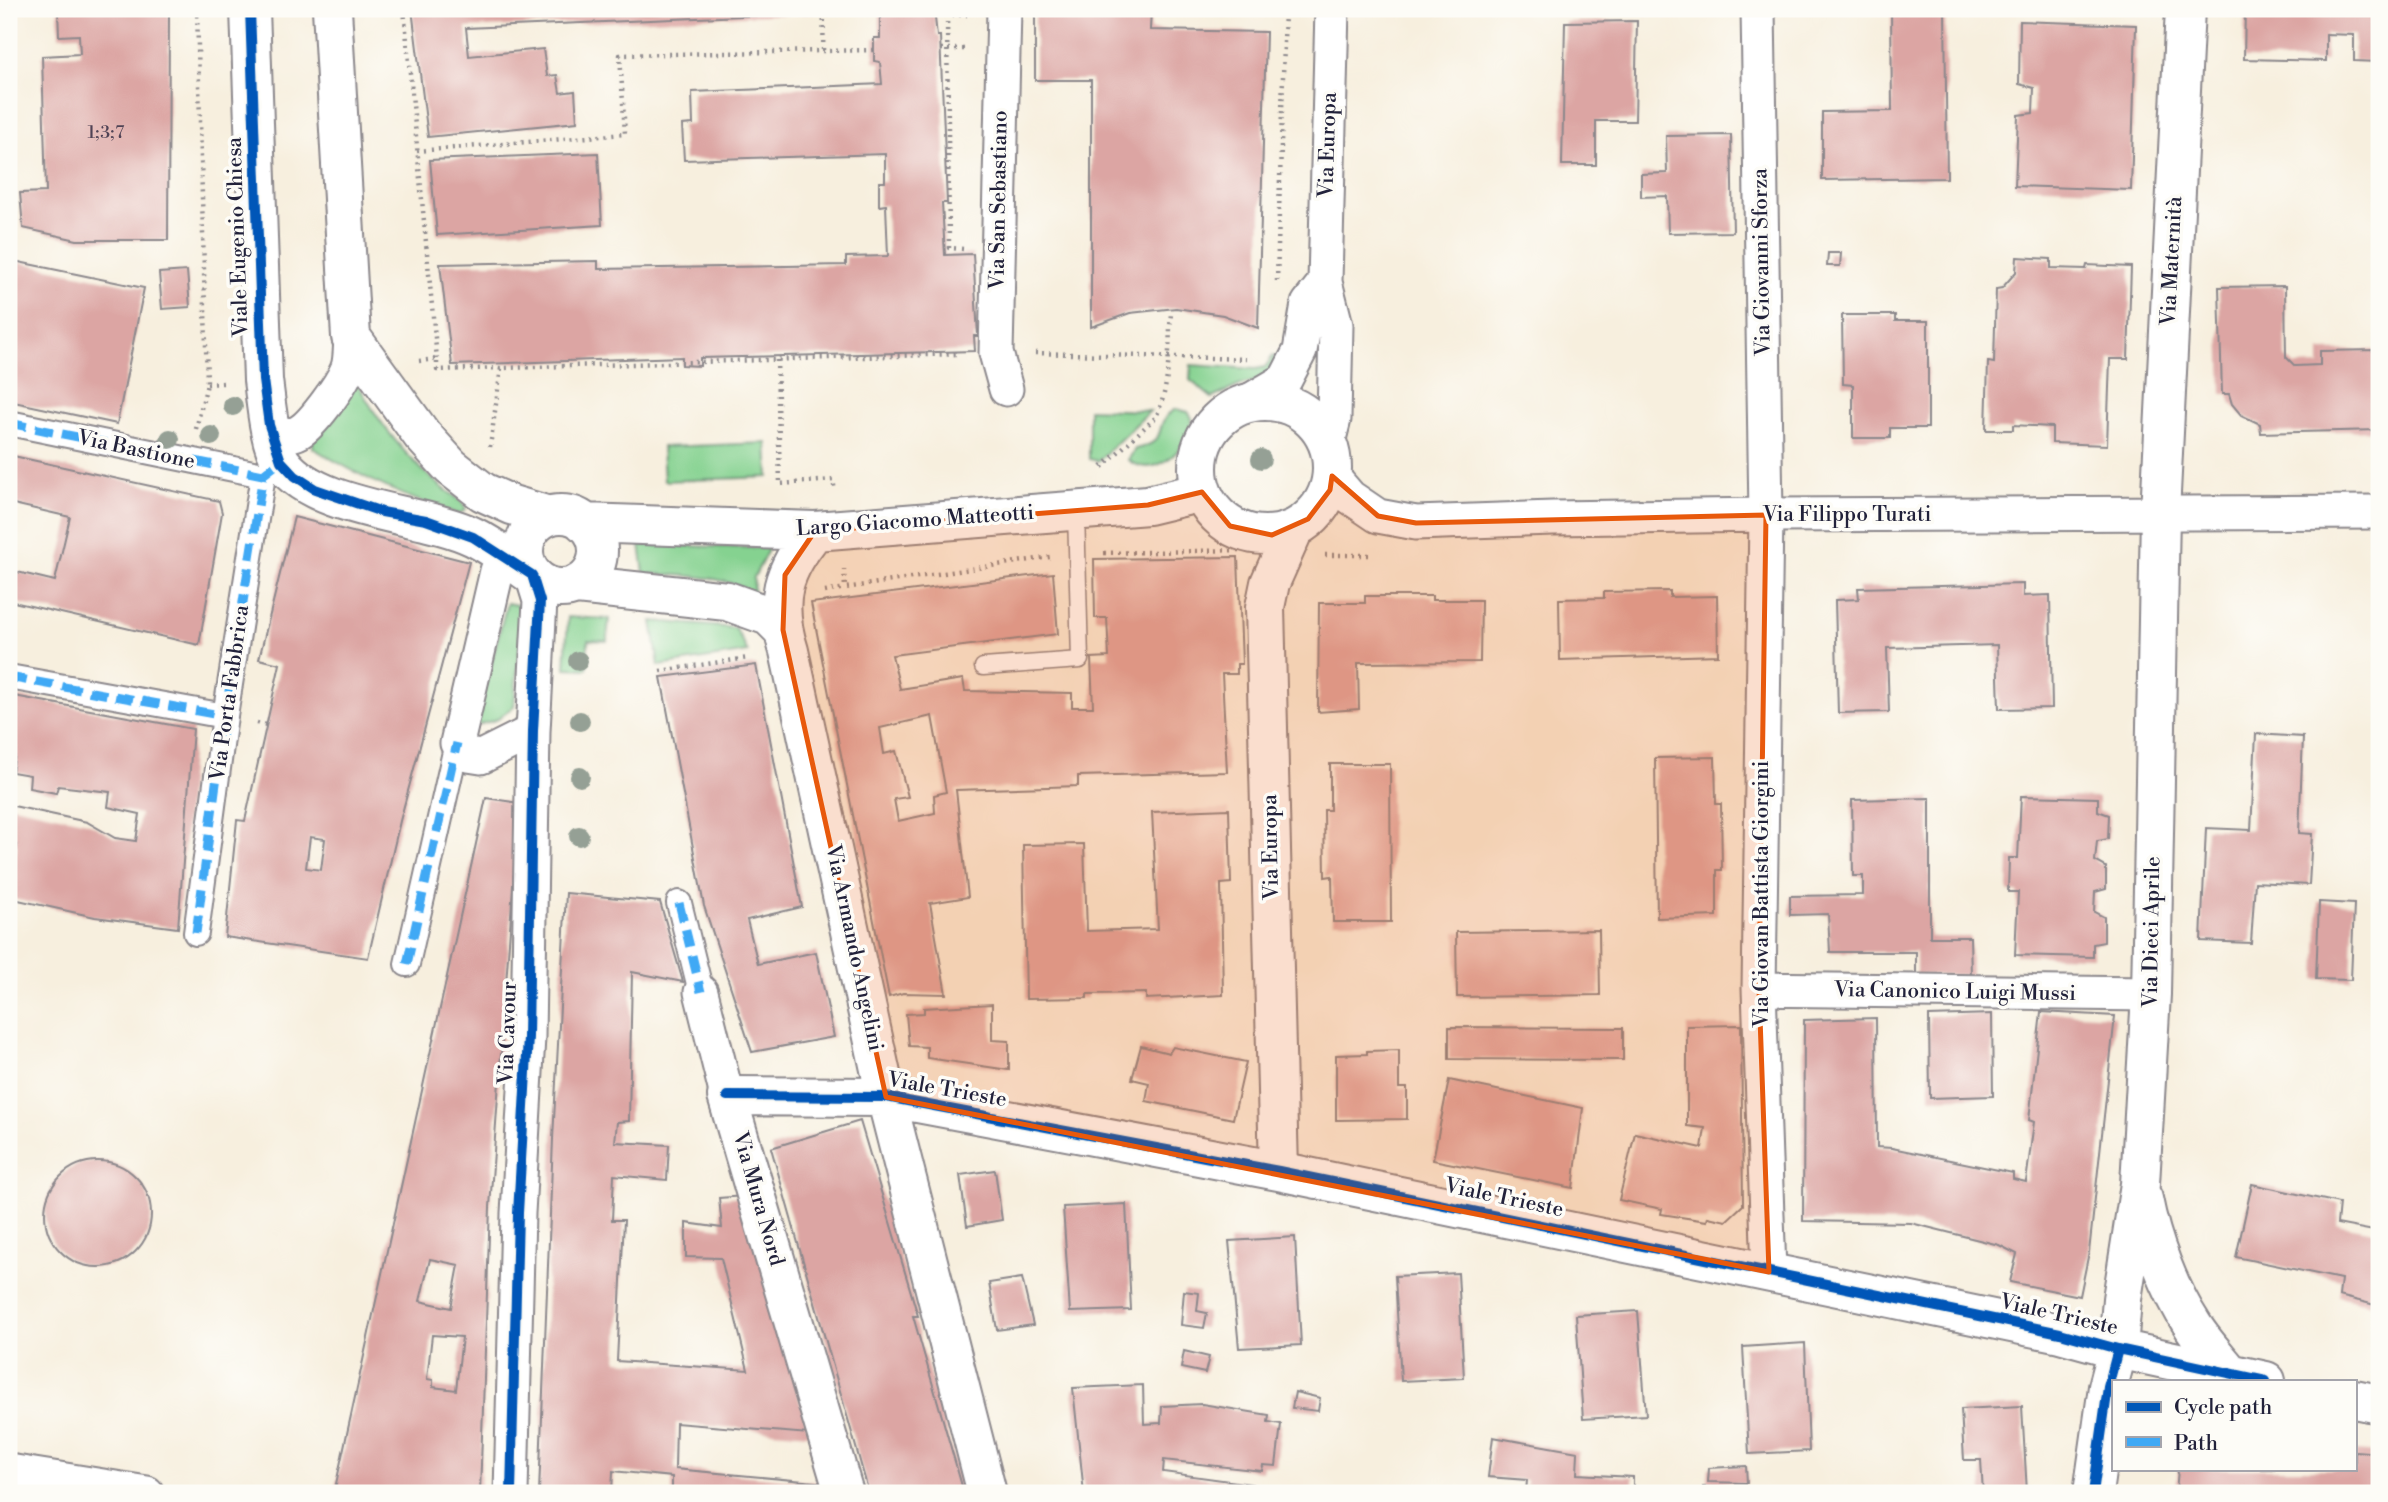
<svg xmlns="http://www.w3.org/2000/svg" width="2388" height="1502" viewBox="0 0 2388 1502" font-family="'Libre Bodoni',serif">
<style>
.green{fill:#85d290;stroke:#547a66;stroke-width:2}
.building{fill:#dca5a3;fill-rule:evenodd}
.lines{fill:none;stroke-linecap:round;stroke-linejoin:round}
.service-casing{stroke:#8c888c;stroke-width:19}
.pedestrian-casing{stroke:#8c888c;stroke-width:28}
.minor-casing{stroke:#8c888c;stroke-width:37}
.tertiary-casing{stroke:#8c888c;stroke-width:42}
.secondary-casing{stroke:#8c888c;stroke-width:42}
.path{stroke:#8c888c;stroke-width:4.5;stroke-dasharray:2 5;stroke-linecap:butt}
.service{stroke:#fff;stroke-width:16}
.pedestrian{stroke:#fff;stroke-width:24}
.minor{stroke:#fff;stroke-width:33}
.tertiary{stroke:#fff;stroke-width:38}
.secondary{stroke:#fff;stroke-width:38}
.quiet{stroke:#3fa9f5;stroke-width:9;stroke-dasharray:18 9;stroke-linecap:butt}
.cycleway-casing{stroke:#fdfcf7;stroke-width:15}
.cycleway{stroke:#0057b8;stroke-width:10}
.tree{fill:#95a095}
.marked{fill:#e8590c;fill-opacity:0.2;stroke:#e8590c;stroke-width:5;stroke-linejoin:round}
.labels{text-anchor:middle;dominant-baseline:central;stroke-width:7;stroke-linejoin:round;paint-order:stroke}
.number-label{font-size:18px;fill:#504355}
.street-label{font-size:21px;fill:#22223b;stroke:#fdfcf7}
</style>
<rect width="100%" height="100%" fill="#fdfcf7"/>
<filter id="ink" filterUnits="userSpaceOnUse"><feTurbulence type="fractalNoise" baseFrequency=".0143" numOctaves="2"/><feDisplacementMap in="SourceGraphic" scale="14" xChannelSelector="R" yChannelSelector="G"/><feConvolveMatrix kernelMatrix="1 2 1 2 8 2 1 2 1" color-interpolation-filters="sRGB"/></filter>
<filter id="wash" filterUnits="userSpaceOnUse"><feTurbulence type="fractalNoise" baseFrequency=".00686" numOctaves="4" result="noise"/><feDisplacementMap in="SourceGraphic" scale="28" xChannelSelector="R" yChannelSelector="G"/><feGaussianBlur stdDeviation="1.57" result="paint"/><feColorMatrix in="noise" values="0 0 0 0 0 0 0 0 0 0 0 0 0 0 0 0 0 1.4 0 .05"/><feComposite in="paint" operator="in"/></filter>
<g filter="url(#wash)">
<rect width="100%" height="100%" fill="#f7efde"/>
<!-- green -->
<path class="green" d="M1273,356l10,5 -24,20 -16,3 -31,14 -22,-18 1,-15 65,4 9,-2z
M354,385l5,1c20,37 47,71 79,98 9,8 25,15 28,26l-7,4c-53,-15 -99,-37 -146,-66v-9z
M1089,409l61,2 -52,50 -9,-2z
M1176,409l12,3 4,6c-1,28 -36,64 -64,42l7,-11c39,-8 14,-26 41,-40z
M767,443l2,34 -105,4 -2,-34z
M640,545l129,3 -15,29 -1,17c-25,-20 -77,-18 -109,-21z
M507,603l16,3 -9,100 -16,13 -23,7z
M568,617l41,2 -2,22 -19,-1 -1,29 -22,-1z
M652,621l83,7 13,24 -89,14z"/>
<g id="blocks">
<!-- building -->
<path class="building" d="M58,9h111l-1,231h-91l-54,-12 -3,-35 26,-1 -4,-136 38,-2 -1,-19 -20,1z
M412,9h448v2l-394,17 3,28 74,-7 4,27 10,-1 3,18 15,-2 2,31 -149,15z
M880,9h54l3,27h3l7,167h-5l3,52 28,-1 5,82h-4l1,15 -275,7v8l-18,-1v-8l-230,8 -12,-101 158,-3v8l248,-4v-8l42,-1 -2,-51 -7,1v-24h6v-28l-201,6 -2,-35 11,-1 -1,-32 190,-8 -2,-22 -6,-1v-23h6z
M1035,9h116l-1,21 116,2 -8,296 -35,-13 -47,-7 -46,5 -39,14v-247h-56z
M1891,9h54l2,169 -125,2v-68l70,-1z
M2245,9h134v53l-25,-1v-26l-28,-1v27l-82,-2z
M1637,21l-2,100h-39v44h-34l3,-143z
M2020,21l116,4 -5,165 -116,-4 3,-71 15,-2 1,-25 -15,-4z
M1731,135l2,97 -65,1 -1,-37 -26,1v-23l26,-1 -1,-37z
M598,153l4,72 -165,10 -7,-75z
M1828,253h13l-1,13h-13z
M2017,257l34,2v9l35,1 1,-4 44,2 -3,92h-18l-3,86 -55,-2v-16l-39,-2v5h-27l2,-68 6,1 2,-74 6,-1 14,-16z
M9,260l135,28 -27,136 -108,-23z
M187,271l3,36 -28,2 -3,-36z
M2285,286l1,71 9,9 25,-1v-14l59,-1v80l-118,3 -1,-9 -19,-9 -9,-11 -3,-10h-7l-3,-107z
M1842,315h53v6h33v107h-38v10h-37v-53l-10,-1z
M9,455l210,46 3,12 -23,132 -190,-44v-31l46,11 15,-64 -61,-14z
M294,517l175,45 -69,259 -32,137 -143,-21 12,-117 8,1 35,-157 -21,-5zM310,837l15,2 -4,31 -15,-2z
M1238,557l4,107h-5v10h-15l5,98 -149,4v10l-122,4 12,107 -38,6 16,91 -43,-1 -14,4 -78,-394 242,-30 5,61 -166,21 8,34 63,-10 2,12 107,2v14h21l-2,-49 18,-1 -2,-39h-12l-1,-59zM932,716l14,76 -12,3 1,18 -37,8 -4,-22 14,-2 -12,-46 -12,3 -4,-26z
M2023,584v12l27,-1 2,113 -53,1 -2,-64 -110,3 2,64 -51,1 -3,-113 24,-1 -1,-11z
M1670,591v6l47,-1 1,59 -158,5 -1,-61 45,-1v-6z
M1365,596h67v4h49l-1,62 -122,1 1,46 -41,3 1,-109h46z
M756,665l46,242 -55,13 11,44 58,-12 18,85 -82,15 -48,-146 -43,-229z
M9,695l184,34 -15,199 -83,-11 -86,-19v-35l4,1 4,-19 -8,-2v-38l78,17 28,16 21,3 4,-27 -32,-7 2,-15 -52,-6 -2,7 -27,-5 1,-13 -18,-3 3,-18 -6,-1z
M2256,734l47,3 -4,96 13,1 -3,51 -54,-3 -4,61 -50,-2 5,-113 45,2z
M1715,757l1,47h5l1,66h-5v46l-60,2 -2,-160z
M1330,764h60l1,158h-58l-1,-46 -7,1 -1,-67h6z
M2021,796l77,2v13l11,4 -1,24 -11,2 -2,20 11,6v22l-11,3 -1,20 10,5v25l-11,2v13l-78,-2 3,-63h-10l1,-34h9z
M486,798l33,5 -29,404 -10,286h-146zM430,1259l29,6 -8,43 -31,-7zM432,1335l30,2 -6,53 -23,-3v-7l-6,-1z
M1930,798v139h40l1,38h-55v-23h-86l-2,-38 -38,1v-19l73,-1v-19h-10l-1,-76z
M1229,809l2,74 -10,1 2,111 -77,4v-6l-59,1v4l-61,1 -3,-154 61,-1 3,87 71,-2 -6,-117z
M566,893l94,9 23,80 -51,-10 -3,149 -12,1 -2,20 54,3 -2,35 -53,-5 -2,45h12l-7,141 131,9 -27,-112 -35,-1v-34l36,5 -3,-30 25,-2 65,238 -133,-11 -1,46 150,14 3,10h-156v-16l-59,-6 -1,22h-73l14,-354z
M2319,902l35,2 -3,76 -35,-1z
M1599,930l1,65 -143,2 -1,-65z
M992,1004v36l17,1v29l-82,-12v-11l-18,-1 -3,-32 18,-1v-5z
M2041,1012l74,4 -26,236 -9,44 -70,-14 7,-28 -18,-9 -88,-22 -108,-2 1,-201 72,-2 1,129 15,1 121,25v6l13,3 8,-60 -5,-2z
M1992,1014l1,82 -63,2 -1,-82z
M1741,1025l2,180 -17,16 -18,-4 -1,4 -46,-7 1,-5 -43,-9 16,-67 67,15 3,-20 -18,-2v-100z
M1449,1027l174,1v32l-174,-1z
M1141,1046l28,7 4,-6 73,15 -13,57 -87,-18 3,-18 -17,-4z
M1399,1050v38h8v31l-71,1v-65l31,-1v-3z
M1449,1080l134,28 -10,80 -140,-28z
M860,1121l58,195h-5l51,177h-95l-98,-345z
M45 1214a53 53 0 1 1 106 0a53 53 0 1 1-106 0Z
M995,1170l7,50 -35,6 -7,-51z
M2252,1184l87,19 -2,21 42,8v74l-40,-10 2,-17 -105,-22z
M1126,1204l5,106 -61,2 -7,-105z
M1295,1237l6,108 -62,3 -10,-107z
M1458,1273l6,105 -63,3 -6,-105z
M1022,1278l11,47 -36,5 -8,-47z
M1184,1291l15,2 -2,18 10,2 -3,15 -23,-3z
M1638,1311l8,104 -63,4 -7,-104z
M1805,1343l4,108 -60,3 -6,-107z
M1184,1351l25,6 -4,16 -24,-5z
M1143,1385l1,39 17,-1 1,-17 40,-2 67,11 -1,7 13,2 -5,42 -13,-1 -1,6 -98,-11 -1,12 89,12 -2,9h-166l-11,-105z
M1295,1392l25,6 -2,13 -26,-3z
M2022,1406l5,87h-44l-2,-33h-17l-3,-51z
M1493,1437l85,15 -1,22 56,3v16h-107l1,-13 -39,-3z
M2355,1451l24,2v40h-203l2,-24h177z
M1746,1466l1,17 -39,-1 1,-14z
M1703,1487l33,2v4h-34z"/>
</g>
</g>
<g filter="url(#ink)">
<use href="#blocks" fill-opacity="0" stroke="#8c888c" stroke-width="2"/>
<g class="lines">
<defs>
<path id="service" d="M983,667l97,-7 -4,-149"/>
<path id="pedestrian" d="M9,423l254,52
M9,677l216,39
M679,903l22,89
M196,933l29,-217 38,-241 18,-14
M407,964l50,-221"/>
<path id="minor" d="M1004,9l-8,344 10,36
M1758,9l8,506 -7,474 10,283
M1244,404l41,-24 15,-29 8,-47 17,-22
M269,425c8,8 19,13 30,7 14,-8 42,-47 48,-62 4,-9 3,-23 4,-33
M1328,443l6,-24 2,-94 -11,-43 7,-273
M1332,476l18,21 28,19 38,7 137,-5 213,-3 613,-3
M511,560l-10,4 -4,7 -40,172 11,12 13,2 52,-26
M1759,989l392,5
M701,992l26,104
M9,1471l138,22
M511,1493l7,-280 10,-176 5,-306 7,-130 -8,-26"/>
<path id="tertiary" d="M250,9l13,371c3,22 6,65 19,83 36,48 140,49 192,74 20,10 40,25 58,38
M332,9l19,328 71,98 29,32 32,25 29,13 37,11
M1198 468a67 67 0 1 1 134 0a67 67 0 1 1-134 0Z
M524 551a37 37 0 1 1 74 0a37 37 0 1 1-74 0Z
M584,523l231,8 333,-26 54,-13
M815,531c-33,39 -42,70 -26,120l97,446 101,396
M577,585l150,16 42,15 14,14
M1279,1171l-14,-564 5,-24 24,-54
M844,1493l-117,-397 159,1 393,74 781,162 58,16 -10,38 -15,106"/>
<path id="secondary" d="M2185,9l-25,504 -9,481 -11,190 -18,115 -4,50 148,32
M2143,1199c8,42 26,90 50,127 10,16 25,32 37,47
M2355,1399l24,5"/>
</defs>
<!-- service casing -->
<use href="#service" class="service-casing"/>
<!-- pedestrian casing -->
<use href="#pedestrian" class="pedestrian-casing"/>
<!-- minor casing -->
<use href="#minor" class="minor-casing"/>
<!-- tertiary casing -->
<use href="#tertiary" class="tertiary-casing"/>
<!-- secondary casing -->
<use href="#secondary" class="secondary-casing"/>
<!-- path -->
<path class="path" d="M404,9l33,350
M941,49h25
M823,50l1,-37
M417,151l208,-17 -5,-79 254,-5
M963,249l-14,-1 -2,-233h20
M1277,281l8,-272
M1035,353l211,6
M777,360l3,124 53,-4 2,11
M419,361l18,-2v11l522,-16
M207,384l16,-1
M196,429l11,-45 -10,-375
M490,447l11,-79
M1102,467l54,-50c15,-32 12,-69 15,-104
M1104,553l138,-3
M1325,555h44
M844,569l1,19 205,-31
M825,592l20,-4
M660,671l88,-13
M257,723l10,2"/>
<!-- service -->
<use href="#service" class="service"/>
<!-- pedestrian -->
<use href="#pedestrian" class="pedestrian"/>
<!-- minor -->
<use href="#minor" class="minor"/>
<!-- tertiary -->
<use href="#tertiary" class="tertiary"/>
<!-- secondary -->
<use href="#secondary" class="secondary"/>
<!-- quiet -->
<path class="quiet" d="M9,423l254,52
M9,677l216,39
M679,903l22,89
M196,933l29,-217 38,-241 18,-14
M407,964l50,-221"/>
<defs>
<path id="cycleway" d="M250,9l13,371 6,45 12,36 14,15 20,13 67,23 44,8 47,17 59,38 8,26 -7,130 -5,306 -10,176 -7,280
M727,1096l159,1 393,74 490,101 291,61 58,16 148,32
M2093,1493l15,-106 10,-38"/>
</defs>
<!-- cycleway casing -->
<use href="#cycleway" class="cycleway-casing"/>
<!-- cycleway -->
<use href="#cycleway" class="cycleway"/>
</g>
<!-- trees -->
<g class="tree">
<circle cx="233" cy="406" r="10"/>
<circle cx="211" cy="436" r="10"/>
<circle cx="170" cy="439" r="10"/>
<circle cx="1261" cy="459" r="10"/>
<circle cx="578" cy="661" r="10"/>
<circle cx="580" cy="721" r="10"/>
<circle cx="580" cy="777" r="10"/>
<circle cx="579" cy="836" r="10"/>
</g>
</g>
<!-- marked area -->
<path class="marked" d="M1332,476l46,40 38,7 350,-8 -7,474 10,283 -883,-175 -103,-467 2,-55 30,-44 333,-26 54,-13 28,34 42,9 36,-16 22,-29z"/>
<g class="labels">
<!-- number labels -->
<g class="number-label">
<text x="106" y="132">1;3;7</text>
</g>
<!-- street labels -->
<g class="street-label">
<text transform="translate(1328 145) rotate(-88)">Via Europa</text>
<text transform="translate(999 200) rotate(-89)">Via San Sebastiano</text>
<text transform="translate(238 237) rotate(-92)">Viale Eugenio Chiesa</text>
<text transform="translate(2172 261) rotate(-87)">Via Maternità</text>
<text transform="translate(1762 262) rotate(-91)">Via Giovanni Sforza</text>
<text transform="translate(136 450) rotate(12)">Via Bastione</text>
<text x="1847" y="515">Via Filippo Turati</text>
<text transform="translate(915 521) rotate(-4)">Largo Giacomo Matteotti</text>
<text transform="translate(230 693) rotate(-82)">Via Porta Fabbrica</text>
<text transform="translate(1271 847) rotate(-91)">Via Europa</text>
<text transform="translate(1762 894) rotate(-90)">Via Giovan Battista Giorgini</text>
<text transform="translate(2152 932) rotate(-89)">Via Dieci Aprile</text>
<text transform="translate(854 948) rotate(78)">Via Armando Angelini</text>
<text transform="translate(1955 992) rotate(1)">Via Canonico Luigi Mussi</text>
<text transform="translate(508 1033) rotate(-88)">Via Cavour</text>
<text transform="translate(947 1090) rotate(10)">Viale Trieste</text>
<text transform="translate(1504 1198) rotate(12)">Viale Trieste</text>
<text transform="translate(758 1199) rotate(74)">Via Mura Nord</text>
<text transform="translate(2059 1315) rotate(13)">Viale Trieste</text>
</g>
</g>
<!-- margin -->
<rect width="2388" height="1502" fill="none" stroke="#fdfcf7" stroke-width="35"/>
<!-- legend -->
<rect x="2112" y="1380" width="245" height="91" fill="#fdfcf7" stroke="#a5a5ac" stroke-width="2"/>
<rect x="2126" y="1402" width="35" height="10" fill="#0057b8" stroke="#a5a5ac" stroke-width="2"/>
<text x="2174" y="1414" font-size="21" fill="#22223b">Cycle path</text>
<rect x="2126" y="1437" width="35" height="10" fill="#3fa9f5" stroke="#a5a5ac" stroke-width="2"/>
<text x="2174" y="1450" font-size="21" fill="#22223b">Path</text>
</svg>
